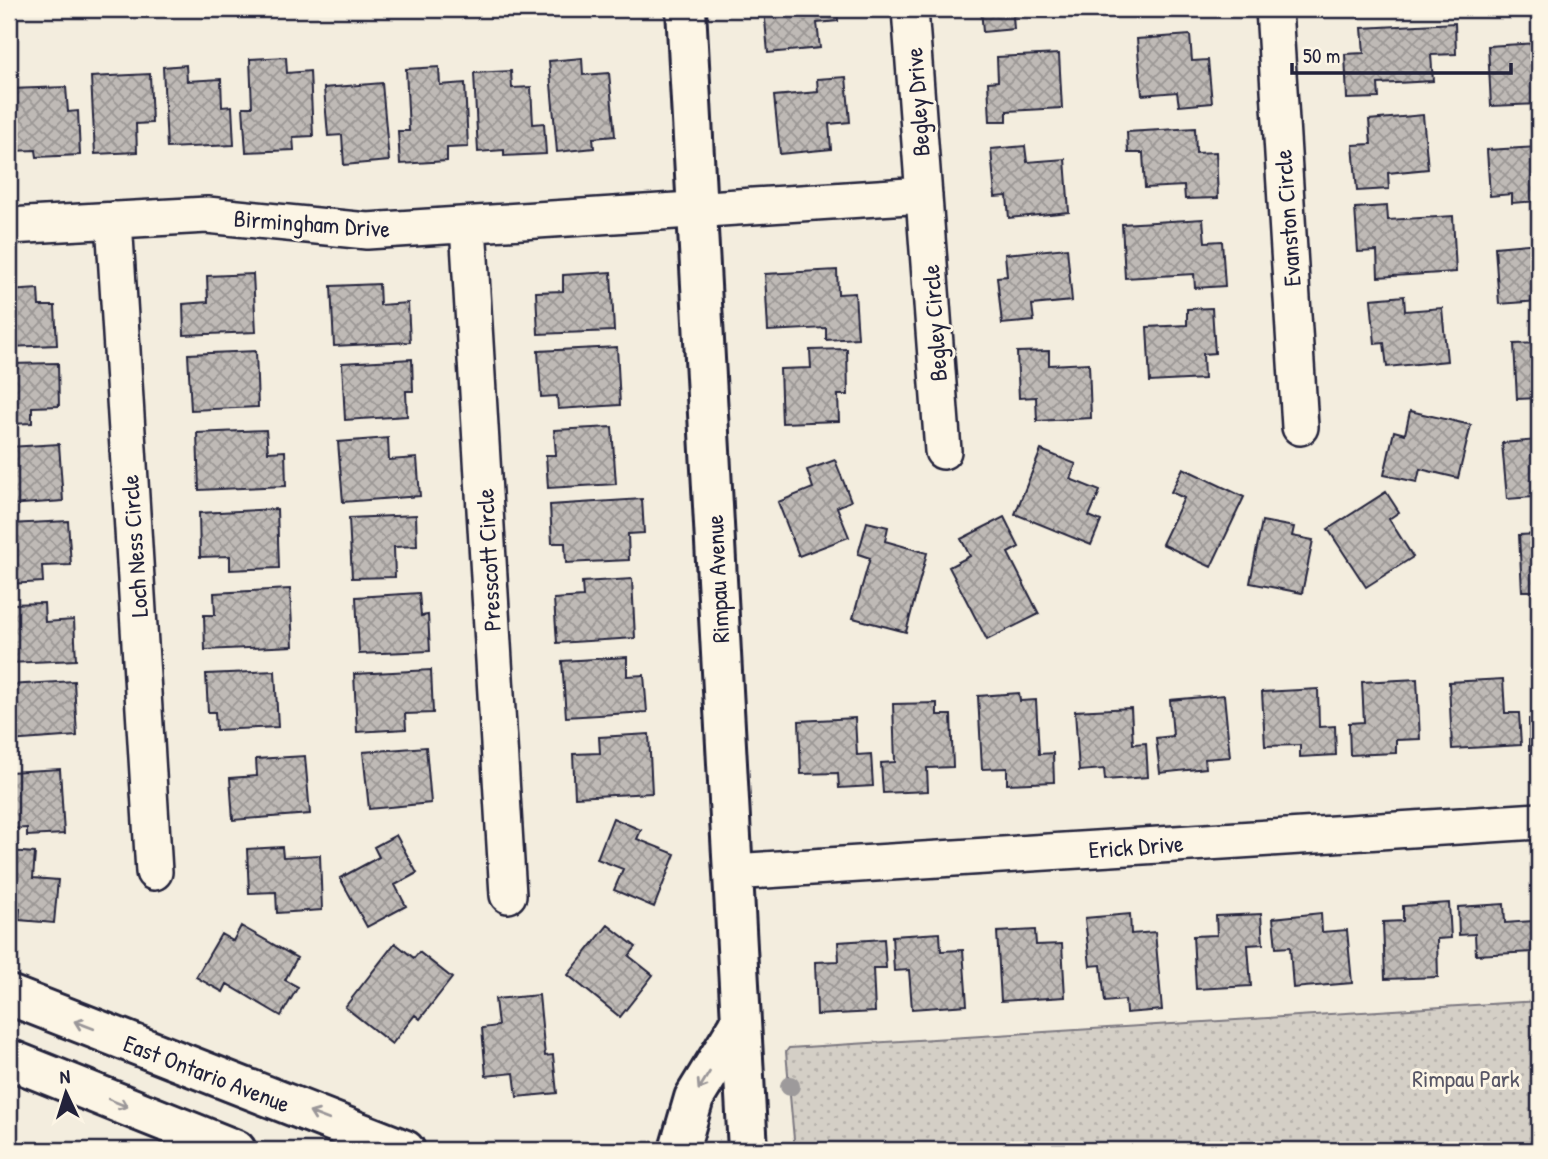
<svg xmlns="http://www.w3.org/2000/svg" width="1548" height="1159" viewBox="0 0 1548 1159" font-family="'Patrick Hand',sans-serif">
<style>
.park{fill:url(#park-dots);stroke:#7b7880;stroke-width:2}
.building{fill:url(#building-cross-hatch);stroke:#22223b;stroke-width:2}
.lines{fill:none;stroke-linecap:round;stroke-linejoin:round}
.street-casing{stroke:#22223b;stroke-width:40}
.secondary-casing{stroke:#22223b;stroke-width:44}
.primary-casing{stroke:#22223b;stroke-width:44}
.street{stroke:#fcf5e5;stroke-width:35}
.secondary{stroke:#fcf5e5;stroke-width:38}
.primary{stroke:#fcf5e5;stroke-width:38}
.tree{fill:#9d9a9b}
.oneway{stroke:#9a9698}
.labels{text-anchor:middle;dominant-baseline:central;stroke-width:6;stroke-linejoin:round;paint-order:stroke}
.street-label{font-size:24px;fill:#22223b;stroke:#fcf5e5}
.park-label{font-size:24px;fill:#575665;stroke:#fcf5e5}
</style>
<defs>
<pattern id="park-dots" width="8" height="8" patternUnits="userSpaceOnUse" patternTransform="scale(1.75)"><rect width="8" height="8" fill="#d4cfc6"/><path d="M2 2h.1M6 6h.1" fill="none" stroke="#b6b1ab" stroke-width="1.8" stroke-linecap="round"/></pattern>
<pattern id="building-cross-hatch" width="8" height="8" patternUnits="userSpaceOnUse" patternTransform="scale(1.75)"><rect width="8" height="8" fill="#bfbab6"/><path d="M0 0l8 8M0 8l8-8" fill="none" stroke="#9b9795"/></pattern>
</defs>
<rect width="100%" height="100%" fill="#f3edde"/>
<filter id="ink" filterUnits="userSpaceOnUse"><feTurbulence type="fractalNoise" baseFrequency=".0143" numOctaves="2"/><feDisplacementMap in="SourceGraphic" scale="14" xChannelSelector="R" yChannelSelector="G"/><feConvolveMatrix kernelMatrix="1 2 1 2 8 2 1 2 1" color-interpolation-filters="sRGB"/></filter>
<g filter="url(#ink)">
<!-- park -->
<path class="park" d="M1539,1001v149h-744l-9,-98 3,-4z"/>
<!-- building -->
<path class="building" d="M764,9h73l1,12 -21,2 3,25 -52,5z
M981,9h84l1,2 -53,5 1,13 -31,3z
M1176,9h32v4l-31,3z
M1455,23l1,31 -25,1 2,26 -55,3 1,14 -32,1 -2,-45 19,-1 -2,-25z
M1190,35l2,26 16,-1 4,43 -33,3 -2,-14 -35,3 -5,-56z
M1539,43v61l-48,2 -3,-60z
M1059,54l3,54 -55,3v10h-17l-2,-39 10,-1 -1,-24z
M286,57l1,16 23,-2 3,65 -20,1 1,13 -48,2 -3,-45h9l-2,-48z
M582,58l1,17 26,-2 6,63 -22,2 1,10 -37,4 -8,-91z
M186,65l1,16 34,-2 1,28 10,-1 2,39 -67,3 -4,-81z
M439,67l1,18 25,-2 3,64 -21,1v13l-47,3 -2,-33h11l-3,-62z
M511,71l1,17 19,-1 2,37 11,-1 2,31 -42,2v-6l-26,2 -4,-79z
M150,74l2,49 -16,1 1,28 -42,2 -4,-77z
M846,77l4,45 -21,2 2,25 -51,5 -6,-58 44,-4 -1,-13z
M382,83l7,78 -45,4 -2,-30 -14,1 -4,-48z
M66,87l2,25 10,-1 2,44 -43,2 -1,-7 -24,1 -3,-62z
M1423,115l5,54 -40,4 1,16 -32,2 -4,-46 18,-1 -2,-24z
M1195,128l1,25 20,-1 2,46 -33,1 -1,-13 -39,2 -2,-35h-15l-1,-21z
M1025,146l2,16 38,-3 4,53 -60,6 -2,-22 -12,1 -4,-48z
M1539,147v62v-8l-27,2v-9l-22,2 -3,-46z
M1387,206l1,14 65,-4 3,56 -78,5 -1,-26 -19,1 -3,-44z
M1203,219l2,23 17,-1 3,45 -30,2 -1,-14 -69,4 -3,-54z
M1539,243v58l-40,3 -4,-57z
M1067,248l5,53 -40,4 2,16 -32,3 -5,-47 10,-1 -2,-22z
M837,270l1,24 17,-1 3,45 -32,2v-12l-58,3 -3,-57z
M611,272l3,59 -76,3 -2,-42 27,-1v-16z
M253,274l3,58 -72,3 -1,-31 25,-2 -1,-26z
M379,284l1,21 28,-2 2,39 -76,4 -3,-60z
M38,289l1,17h16l2,39 -48,2v-56z
M1404,296l1,15 37,-3 5,53 -60,6 -3,-24 -9,1 -4,-45z
M1212,308l3,45 -12,1 1,25 -54,3 -3,-55 40,-2v-16z
M1539,343v55l-22,1 -3,-55z
M617,347l3,58 -62,4 -1,-13 -16,1 -3,-46z
M847,349l1,46h-10l1,26 -57,2 -2,-54 31,-1 -1,-18z
M256,351l2,56 -67,3 -3,-56z
M1049,351v14l40,-2 2,55 -54,3 -1,-24 -17,1 -2,-46z
M412,359l1,32h-7l1,25 -62,4 -3,-57z
M58,363l1,43 -27,1v16l-23,1v-60z
M1410,411l61,14 -13,53 -38,-9 -3,13 -33,-7 10,-44 11,3z
M612,427l4,57 -68,4 -2,-33h10l-2,-25z
M266,430l2,22 17,-1 1,35 -87,4 -2,-57z
M388,438l1,22 28,-2 3,38 -77,6 -5,-60z
M1539,440v62h-5l-1,-5 -26,2 -5,-56z
M59,444l4,57 -54,4v-58z
M1041,450l35,14 -6,15 30,12 -11,25 12,5 -10,24 -76,-31z
M835,460l16,41 -14,6 12,30 -50,19 -21,-54 35,-14 -6,-18z
M1183,468l61,29 -33,70 -49,-23 22,-46 -13,-6z
M1386,492l13,20 -10,7 24,38 -47,30 -38,-58z
M642,499l2,34 -16,1 1,26 -63,3 -1,-20h-13l-2,-38z
M277,509l2,59 -49,2v-14l-30,1 -1,-44z
M416,515l1,31 -23,1 1,30 -43,1 -3,-60z
M1004,517l15,30 -11,6 31,61 -52,26 -38,-73 21,-11 -9,-17z
M68,521l3,44 -29,1 1,16 -34,2v-60z
M1262,521l32,6 -2,9 21,4 -11,53 -52,-10z
M867,522l21,5 -3,14 42,12 -21,79 -53,-14 17,-60 -12,-4z
M1539,534v57h-17l-3,-56z
M632,579l3,59 -78,5 -3,-44 29,-2 -1,-15z
M290,589l3,57 -88,4 -1,-35h11l-1,-22z
M419,593l2,23 7,-1 2,36 -71,3 -3,-57z
M44,603l1,19 29,-2 2,40 -67,3v-59z
M627,657v19l17,-1 3,37 -81,5 -4,-56z
M431,670l2,43 -28,1 1,15 -49,3 -3,-58z
M275,671l3,56 -62,3 -1,-18h-7l-2,-38z
M1417,679l3,60 -24,1v13l-46,2 -1,-32 15,-1 -2,-40z
M1503,679l2,34h14l2,32 -69,4 -3,-67z
M74,681l3,55 -68,5v-56z
M1318,689l1,38 16,-1 1,29 -36,2v-12l-35,1 -3,-54z
M1019,693l1,8 16,-1 3,54 14,-1 1,29 -47,2v-16l-25,1 -4,-73z
M1224,695l6,62 -25,2 1,9 -46,5 -4,-35 17,-2 -3,-36z
M937,703v12h14l2,52 -26,1 1,23 -45,2 -2,-30 14,-1 -2,-58z
M1131,708l2,36 13,-1 2,34 -43,3 -1,-11 -25,2 -4,-60z
M855,718l2,37 14,-1 2,32 -34,2 -1,-15 -37,1 -2,-53z
M1539,718v32h-10v-31z
M649,734l3,59 -77,4 -2,-43 27,-1 -1,-16z
M426,747l5,56 -62,6 -6,-57z
M305,756l5,58 -77,6 -3,-42 27,-2 -1,-17z
M60,769l4,65 -37,2v-8l-18,1v-57z
M613,818l28,12 -4,9 38,15 -21,53 -40,-17 9,-21 -26,-10z
M396,835l21,38 -22,12 11,21 -39,21 -27,-49 39,-21 -5,-10z
M282,847l1,10 37,-2 2,55 -45,3 -1,-21 -27,1 -2,-44z
M9,851l26,2 -2,25 25,2 -4,43 -35,-3 1,-11 -11,-1z
M1449,903l2,35 -14,1 1,38 -53,2 -2,-57 20,-1v-15z
M1504,904l1,19 27,-2 1,31 -57,3 -1,-21 -16,1 -1,-28z
M1321,913l1,19 25,-2 5,53 -59,5 -3,-41 -14,1 -3,-30z
M1130,914l1,20 24,-2 7,78 -36,3 -1,-13 -20,2 -4,-37 -11,1 -5,-48z
M1261,914l2,30 -15,1 3,41 -55,3 -3,-53 24,-1 -1,-19z
M608,925l28,22 -7,9 24,19 -33,42 -52,-42z
M241,926l56,32 -12,22 13,7 -17,29 -54,-32 -4,8 -27,-15 25,-43 12,7z
M1035,930l1,15 26,-1 3,53 -64,4 -4,-69z
M940,933l1,18 22,-1 4,55 -55,4 -3,-39 -15,1 -2,-35z
M884,939l2,29h-13l2,44 -58,3 -2,-53 24,-1 -1,-19z
M395,943l19,15 5,-6 33,26 -32,41 -5,-4 -23,29 -47,-37z
M539,995l6,61 8,-1 4,38 -40,4 -3,-24 -28,3 -4,-48 16,-2 -3,-27z"/>
<g class="lines">
<defs>
<path id="street" d="M910,9l33,442
M1274,9l26,418
M114,220l40,652
M468,225l40,670
M9,226l198,-11 160,16 557,-36
M732,872l807,-51"/>
<path id="secondary" d="M686,9l62,1141"/>
<path id="primary" d="M9,995l396,155
M9,1059l227,91
M679,1150l15,-52 46,-75"/>
</defs>
<!-- street casing -->
<use href="#street" class="street-casing"/>
<!-- secondary casing -->
<use href="#secondary" class="secondary-casing"/>
<!-- primary casing -->
<use href="#primary" class="primary-casing"/>
<!-- street -->
<use href="#street" class="street"/>
<!-- secondary -->
<use href="#secondary" class="secondary"/>
<!-- primary -->
<use href="#primary" class="primary"/>
</g>
<!-- trees -->
<circle class="tree" cx="790" cy="1086" r="10"/>
<!-- one-way arrows -->
<defs><path id="oneway-shaft" d="M-6 0H5M1.5-3L5.5 0L1.5 3" fill="none" stroke-width="1.6" stroke-linecap="round" stroke-linejoin="round" transform="scale(1.75)"/></defs>
<g class="oneway">
<use href="#oneway-shaft" transform="translate(84 1025) rotate(-159)"/>
<use href="#oneway-shaft" transform="translate(704 1081) rotate(122)"/>
<use href="#oneway-shaft" transform="translate(118 1103) rotate(22)"/>
<use href="#oneway-shaft" transform="translate(319 1116) rotate(-159)"/>
</g>
</g>
<g class="labels">
<!-- street labels -->
<g class="street-label">
<text transform="translate(917 102) rotate(-94)">Begley Drive</text>
<text transform="translate(1287 218) rotate(-94)">Evanston Circle</text>
<text transform="translate(312 223) rotate(4)">Birmingham Drive</text>
<text transform="translate(934 323) rotate(-94)">Begley Circle</text>
<text transform="translate(134 546) rotate(-94)">Loch Ness Circle</text>
<text transform="translate(488 560) rotate(-93)">Presscott Circle</text>
<text transform="translate(717 579) rotate(-93)">Rimpau Avenue</text>
<text transform="translate(1136 846) rotate(-4)">Erick Drive</text>
<text transform="translate(207 1073) rotate(21)">East Ontario Avenue</text>
</g>
<!-- park labels -->
<g class="park-label">
<text x="1466" y="1078">Rimpau Park</text>
</g>
</g>
<!-- margin -->
<rect width="1548" height="1159" fill="none" stroke="#fcf5e5" stroke-width="35"/>
<rect x="18" y="18" width="1513" height="1124" fill="none" stroke="#22223b" stroke-width="2.5" filter="url(#ink)"/>
<!-- north arrow -->
<g transform="translate(66 1093) rotate(356)" stroke="#fcf5e5" stroke-width="5" paint-order="stroke">
<path d="M0-5L12 26L0 18L-12 26Z" fill="#22223b"/>
<text y="-10" font-size="19" font-weight="bold" text-anchor="middle" fill="#22223b">N</text>
</g>
<!-- scale -->
<path d="M1292 63v10h219v-10" fill="none" stroke="#22223b" stroke-width="3.5"/>
<text x="1303" y="63" font-size="21" fill="#22223b" stroke="#fcf5e5" stroke-width="5" paint-order="stroke">50 m</text>
</svg>
